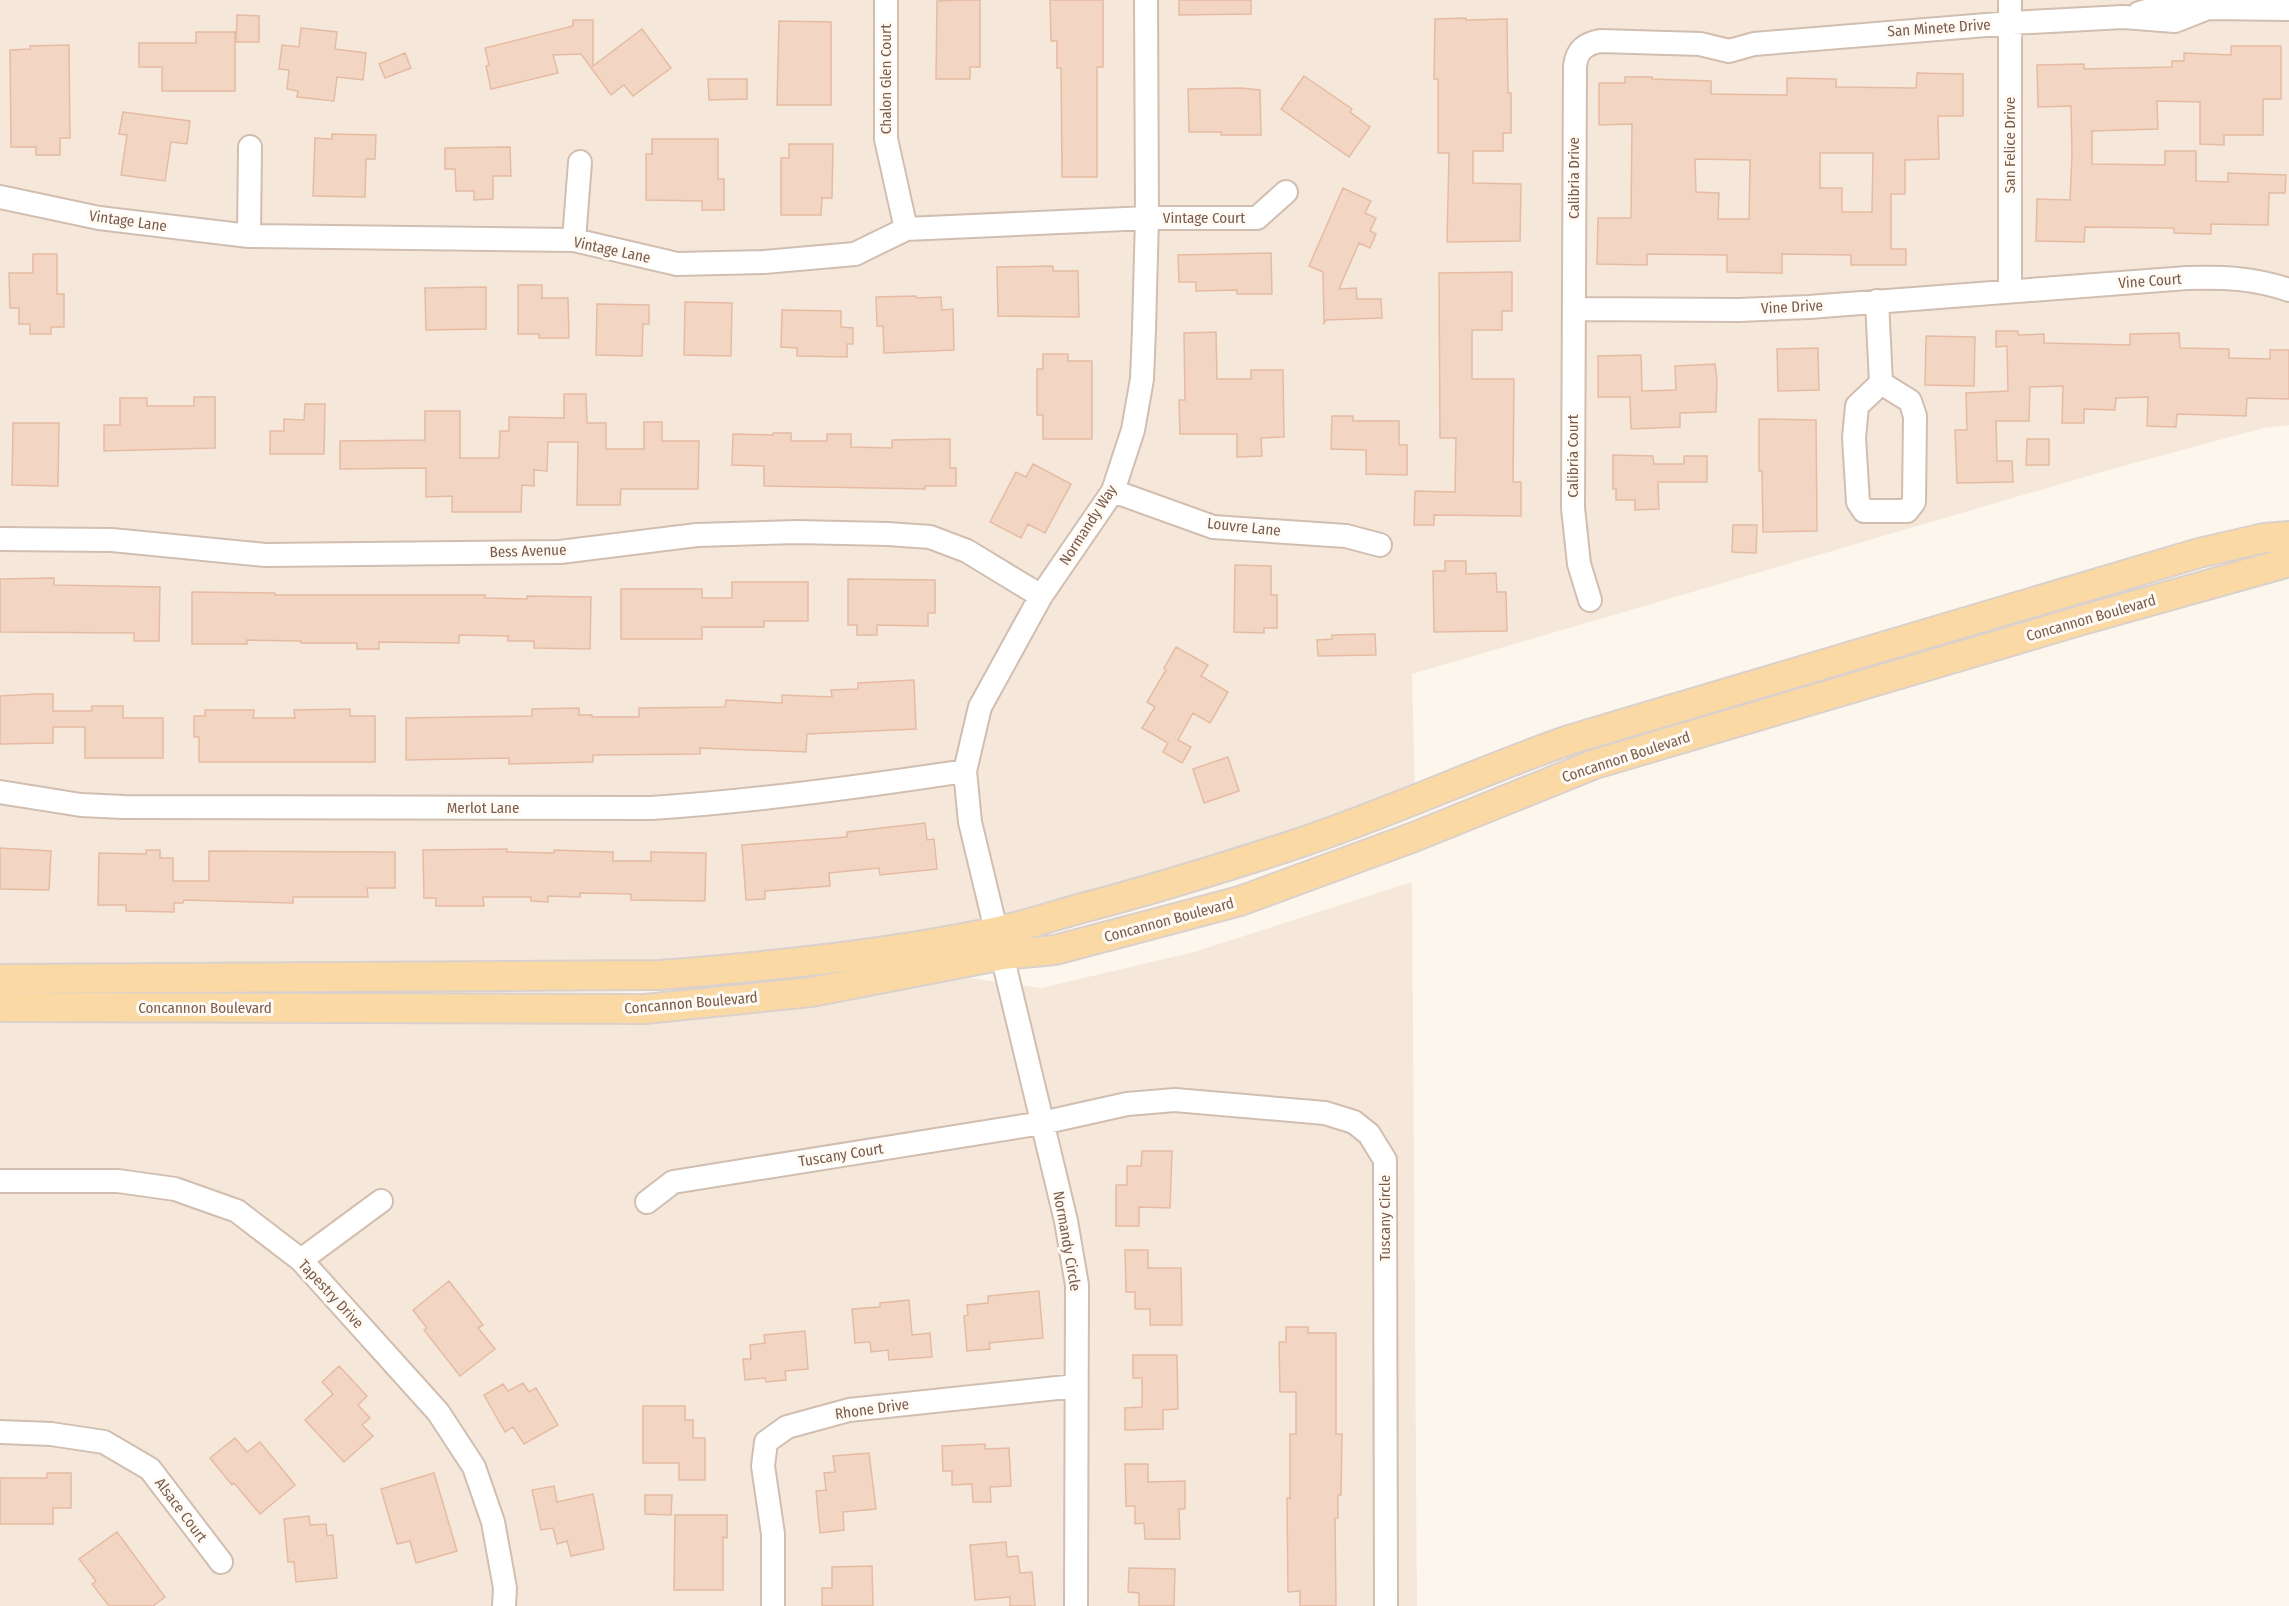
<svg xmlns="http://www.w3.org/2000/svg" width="2289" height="1606" viewBox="0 0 2289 1606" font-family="'Fira Sans Condensed',sans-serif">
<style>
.residential{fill:#f5e8da}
.building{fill:#f3d5c3;stroke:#e6bba3;stroke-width:1.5;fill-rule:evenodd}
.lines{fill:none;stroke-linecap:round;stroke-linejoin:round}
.minor-casing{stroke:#d1beb0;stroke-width:26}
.major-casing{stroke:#dad1cd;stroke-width:32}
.minor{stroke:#fff;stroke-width:22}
.major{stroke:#fbd9a5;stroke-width:28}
.labels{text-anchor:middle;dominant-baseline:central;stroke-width:6;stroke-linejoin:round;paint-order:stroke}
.street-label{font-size:15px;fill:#7a5c4d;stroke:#fffaf3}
</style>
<rect width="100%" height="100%" fill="#fdf6ec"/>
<!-- residential -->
<path class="residential" d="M0,0h2289v425l-25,3 -152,41 -700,205 3,117 -201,68 -174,50 -172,34 -166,18 -702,8z
M1412,882l5,724h-1417v-585l859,-25 111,-18 71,10 153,-36z"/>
<!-- building -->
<path class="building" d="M956,0h24v67h-10v12h-34l1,-78z
M1050,0h53v67h-6v110h-35l-1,-109h-4v-27h-6z
M1179,0h72v14l-72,1z
M237,15l22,1v26h-23z
M1466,18v2l41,-1 1,74h3v40h-8v18h-30v32l48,1 -1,57 -73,1 2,-89h-11v-74h-4l1,-60z
M573,20h20v46l49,-37 29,39 -38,28 -9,-11 -13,10 -30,-41 -28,1 5,18 -67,16 -5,-23 3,-1 -4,-17 88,-22z
M779,21l52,1v83h-54z
M301,28l36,4 -2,17 31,4 -3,27 -26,-3 -3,24 -37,-4 1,-6 -11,-2 2,-19 -10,-1 3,-24 17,2z
M196,32h39v59h-73v-24h-23v-24h57z
M69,45l1,93h-10v17h-24v-8h-25l-1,-97 20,-1v-3z
M2231,46h50v53h-18v36h-39v10l-24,-1v-42l-43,-1 1,28 -66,2v33l73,1v-14h31v30l32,1v-9l58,2 -1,18h-16l-1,32 -57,-1v10l-37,-1v-5l-89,-1 -1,15 -48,-1 1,-42 33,1 2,-45 -1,-49 -33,1 -1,-42 47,-1v5l88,-2v-6h12v-8l47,2z
M405,53l6,15 -26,10 -6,-14z
M1917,73l46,1v42h-25l1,43 -34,1v34h-14v55h15v16h-55v-10l-69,-1v19l-55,-1v-17l-80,-1v11l-50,-1 1,-46h33l1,-94 -33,1v-42h26v-6h27v2l59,2v13l76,1v-17l49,1v8l80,1zM1820,153h53l-1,59h-30v-24h-22zM1695,159l55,1 -1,59h-31l1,-26 -23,-1z
M1304,76l48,33 -2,3 20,15 -21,30 -68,-48z
M708,79h39v20l-38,1z
M1241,88l19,2 1,45h-40v-3h-32l-1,-43z
M123,112l67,9 -3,23 -16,-2 -6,39 -44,-6 6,-40 -8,-1z
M332,134l44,1 -1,24h-9l-1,38 -52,-1 2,-58 17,1z
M652,139h66v40h6v31h-22v-9l-56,-1v-46h6z
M789,144h44l-1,54h-10l-1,17h-40v-57h8z
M510,147l1,29h-18v23l-19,1v-9h-18l-1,-22h-10v-21z
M1343,188l28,13 -6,12 11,5 -6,13 6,3 -6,14 -11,-5 -20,46 17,-1 1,11h24l1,19 -56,2 -2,3 -1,-51 -14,-6z
M1271,253l1,41h-35v-4l-41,1v-9h-17l-1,-27z
M33,254h24v40h7v33h-13v7h-21v-10h-11v-16h-9l-1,-35h24z
M1053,266v5h25l1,46 -81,-1 -1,-49z
M1512,272v39h-10v19h-30v49h42l-1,103h8v34l-87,-1v10h-20l1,-34 40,1 1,-54h-16l-1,-165z
M518,285h24v13h26l1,40h-30v-4h-21z
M486,287v42l-60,1 -1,-42z
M916,296l1,2 24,-1 1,13 11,-1 1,41 -70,3 -1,-27h-6l-1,-29z
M685,302l47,1 -1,53 -47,-1z
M597,304l52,1v19h-6l-1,32 -46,-1z
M782,310l59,1v16l12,1v16h-6v13l-50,-1v-8l-16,-1z
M1996,331h22v4l26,-1v9l86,2v-11l49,-1 1,15 49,1v9l41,1v-9h19v49l-42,-1 -1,18 -69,-2 -1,13 -29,-1 1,-29 -32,1 -1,12 -31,-1v14h-22l1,-37 -33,1 -1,34h-33l1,40h15l1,21 -56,1 -2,-53h12l-1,-37 42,-2 -1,-45 -11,1z
M1216,332l1,47h34v-9h32l1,67 -23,1 1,18 -25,1v-23h-57l-1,-34h6l-1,-67z
M1926,336l49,1 -1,49 -49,-1z
M1818,348l1,42 -41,1 -1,-42z
M1043,354h25v7h24v78h-49v-24h-6v-46h6z
M1641,355l1,36 34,-1 -1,-24 40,-2 2,16 -1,32 -36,1v14l-49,2 -1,-32h-32v-41z
M564,394h22l1,29h19v26h38v-27h18v19h37l-1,48h-77l-1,16h-43l1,-63h-30l-1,29 -13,-1v16l-12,-1 -1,27h-69v-16l-26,1v-29l-86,1v-28l85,-1v-29h35v47h39l1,-27h9v-14l55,1z
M194,397h21v51l-111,3v-26h16v-27h27v8h47z
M305,404h20l-1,50h-54v-23h14v-12l20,1z
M1332,416h21v5h46v24h8v30l-41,-1v-24l-35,-1z
M1759,419l57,1 1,111 -54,1 -1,-61h-3z
M13,423h46l-1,63 -46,-1z
M773,433h18v8h36v-7h24v13l41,1v-8l58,-1v29h6v18h-31v3l-161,-3v-20l-32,-1 1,-31 40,1z
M2027,439h22v26h-23z
M1613,455l40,1 1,8h30v-8h23v26h-49l1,27 -24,1v-10h-19v-11h-3z
M1033,464l38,20 -26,49 -17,-9 -7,14 -31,-16 26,-50 10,5z
M1733,525h24l-1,28 -24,-1z
M1445,561h21v13l30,-1 1,19h9l1,39 -73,1 -1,-61h12z
M1235,565l36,1v29h6v33h-13v5l-30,-1z
M54,578v7l106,2 -1,54h-25v-8l-134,-1v-53z
M848,579l87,1v33h-7v13l-51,-1v10h-20v-10h-9z
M732,582h76v39h-44v6h-62v12h-81v-50h81v9h30z
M192,592l83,1v2h210v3l42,1v-3l64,1 -1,52 -56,-1v-7h-26v-5l-49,-1v8l-80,-1v7h-22v-6h-56v-2l-54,-1v4h-55z
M1375,634l1,21 -58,1 -1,-16 15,-1v-4z
M1176,647l32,18 -7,11 27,16 -18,31 -17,-10 -15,27 13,7 -9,16 -19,-11 5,-9 -26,-15 13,-21 -8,-5 19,-32 -2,-2z
M914,680l2,49 -109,5 -1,18 -106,-4v6l-107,1v7l-84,2v-6l-103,2v-42l126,-2v-7l47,-1v7h13v2h47v-9l86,-1 1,-7 56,3v-8l50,2 -1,-7 27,-1v-6z
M36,694h17v17h39v-5h31v12h40v40h-78v-31h-32v16l-53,1v-48z
M350,709v7h25v46h-176v-25h-5v-21h11v-6h49l-1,8h42l-1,-8z
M1228,757l11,34 -35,12 -11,-34z
M925,823l2,17 7,-1 3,30 -57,6 -1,-7 -50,5 1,13 -65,5v8l-19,1 -4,-55 105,-8v-5z
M0,848l51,3 -2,39 -49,-1z
M507,849v3l47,1v-3l59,2v9h38v-9l55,1 -1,48 -74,-1v-6l-51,-1v4l-32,-1v6l-17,-1v-4h-48l1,9h-48v-8h-12l-1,-48z
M146,850h14v8h13v23h36v-30l186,1v36h-28l1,9h-75v6l-109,-3 -1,3h-9v9l-48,-1v-6h-28l1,-52 47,1z
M1142,1151h30l-2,57 -31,-1v19h-23v-41h11v-19h14z
M1125,1250h23v18h33l1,57h-32v-16h-15v-17h-9z
M449,1281l34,44 -5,3 17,21 -35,27 -36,-46 3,-2 -14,-18z
M1039,1291l4,47 -54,5 1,6 -23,2 -3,-35 4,-1 -1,-10 21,-2v-7z
M909,1300l3,35 18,-2 2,24 -43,3 -1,-10 -17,2 -1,-10 -15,1 -3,-34 28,-2v-4z
M1286,1327h22v6h28v101h6l-1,61h-3v23h-3l1,88h-36v-15l-12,1 -1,-94h3v-64h6v-42h-16l-1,-50h7z
M805,1331l3,38 -23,2 1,9 -20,2 -1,-4 -20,2 -2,-21h8l-1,-14 15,-2 -1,-8z
M1133,1355h44l1,54 -15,1v19l-38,1v-22l17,-1v-29h-9z
M339,1366l28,30 -9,9 12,13 -8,7 11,11 -29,26 -39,-42 28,-26 -11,-12z
M523,1383l6,9 7,-4 22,37 -34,19 -11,-17 -8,5 -21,-37 19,-11 5,7z
M643,1406h42v14h8v18h12v42h-26v-17h-36z
M235,1438l12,14 13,-10 35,43 -35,29 -26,-31 -2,2 -22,-27z
M985,1444v5l24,-1 2,38 -21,1 1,15h-18l-1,-18 -20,1v-14h-9l-1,-25z
M869,1453l7,56 -33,3 1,18 -24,3 -4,-42 10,-1 -2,-17 11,-1 -2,-16z
M1125,1464h23v18l37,-1v28h-6l1,30h-35l-1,-16 -9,1v-18h-9z
M47,1473h24v35h-18v16h-53v-46h47z
M434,1473l23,78 -41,12 -6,-22 -13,3 -16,-55z
M554,1486l3,16 36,-8 11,55 -33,7 -4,-15 -10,3 -4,-16 -12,2 -9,-40z
M645,1495h27l-1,20 -26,-1z
M675,1515h52v23l-4,-1v53h-49z
M309,1516l1,9 16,-1 1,12 6,-1 4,43 -41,4 -2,-20h-6l-4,-43z
M117,1532l48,65 -12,9h-44l-17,-22 4,-3 -17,-22z
M1006,1542l1,15 11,-1 2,17 12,-1 3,34h-25v-9l-35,3 -5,-55z
M872,1566l1,40h-51v-18h10v-21z
M1129,1568l46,1 -1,37h-35v-13l-11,-1z"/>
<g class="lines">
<defs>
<path id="minor" d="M886,0v139l20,90
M2139,13l36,-10 33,5 81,1
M0,197l99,21 150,18 325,4 103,24 87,-2 91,-8 51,-25 241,-11h110l29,-26
M249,236l1,-89
M574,240l6,-78
M2010,291v-291
M1877,301l4,82
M1574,309l165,1 70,-3 378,-29c38,-1 66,0 102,12
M1881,383l29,18 5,15 -1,86 -7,9h-43l-6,-9 -4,-64 3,-32z
M1113,491l100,36 133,9 34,9
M0,539l112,1 153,15 295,-3 137,-17 99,-3 92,2 42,3 37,14 74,45
M1590,600l-11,-36 -6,-56 2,-442c2,-16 10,-22 25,-25l100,3 29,7 25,-7 257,-21 112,-6 52,4 33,-13
M0,792l81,13 43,2 528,1c105,-7 209,-21 313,-37
M0,1181h118l57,8 62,22 64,49 137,152 36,55 19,55 12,66 -1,18
M647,1202l26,-20 369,-59 85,-19 48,-4 150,13 29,9 15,12 16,26 1,446
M301,1260l80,-59
M0,1432l51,2 53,8 46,27 71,93
M773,1606v-72l-10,-68 3,-24 21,-15 62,-17 227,-24
M1076,1606l1,-321 -11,-64 -96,-399 -5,-51 15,-64 61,-111 72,-105 20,-61 9,-51 2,-50 3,-111 -1,-218"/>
<path id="major" d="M0,979l660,-4c112,-9 224,-20 334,-43 30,-6 59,-16 88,-24 69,-18 137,-39 205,-61 97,-31 189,-75 285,-108l627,-186 65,-15 25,-2
M0,1007l645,2 166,-17 192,-37 52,-5 185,-49 174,-64 181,-73 484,-143 210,-59"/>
</defs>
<!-- minor casing -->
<use href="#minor" class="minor-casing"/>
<!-- major casing -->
<use href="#major" class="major-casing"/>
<!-- minor -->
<use href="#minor" class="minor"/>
<!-- major -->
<use href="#major" class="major"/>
</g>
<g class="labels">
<!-- street labels -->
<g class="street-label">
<text transform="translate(1939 28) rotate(-4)">San Minete Drive</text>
<text transform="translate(886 79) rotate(-90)">Chalon Glen Court</text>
<text transform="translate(2010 145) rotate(-90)">San Felice Drive</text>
<text transform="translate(1574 178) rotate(-90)">Calibria Drive</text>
<text x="1204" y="218">Vintage Court</text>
<text transform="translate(128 221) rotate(8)">Vintage Lane</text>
<text transform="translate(612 250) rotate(12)">Vintage Lane</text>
<text transform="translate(2150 281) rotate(-4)">Vine Court</text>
<text transform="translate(1792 307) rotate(-3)">Vine Drive</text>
<text transform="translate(1573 456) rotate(-90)">Calibria Court</text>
<text transform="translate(1088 525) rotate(-57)">Normandy Way</text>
<text transform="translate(1244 527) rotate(6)">Louvre Lane</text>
<text transform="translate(528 551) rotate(-2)">Bess Avenue</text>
<text transform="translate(2091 618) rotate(-16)">Concannon Boulevard</text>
<text transform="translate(1626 757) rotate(-18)">Concannon Boulevard</text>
<text x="483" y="808">Merlot Lane</text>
<text transform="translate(1169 920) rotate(-15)">Concannon Boulevard</text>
<text transform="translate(691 1003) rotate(-5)">Concannon Boulevard</text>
<text x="205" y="1008">Concannon Boulevard</text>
<text transform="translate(841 1155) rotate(-9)">Tuscany Court</text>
<text transform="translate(1385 1218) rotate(-90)">Tuscany Circle</text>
<text transform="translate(1067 1241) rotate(80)">Normandy Circle</text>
<text transform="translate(331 1294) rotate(47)">Tapestry Drive</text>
<text transform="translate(872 1409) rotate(-8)">Rhone Drive</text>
<text transform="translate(181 1510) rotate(53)">Alsace Court</text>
</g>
</g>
</svg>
